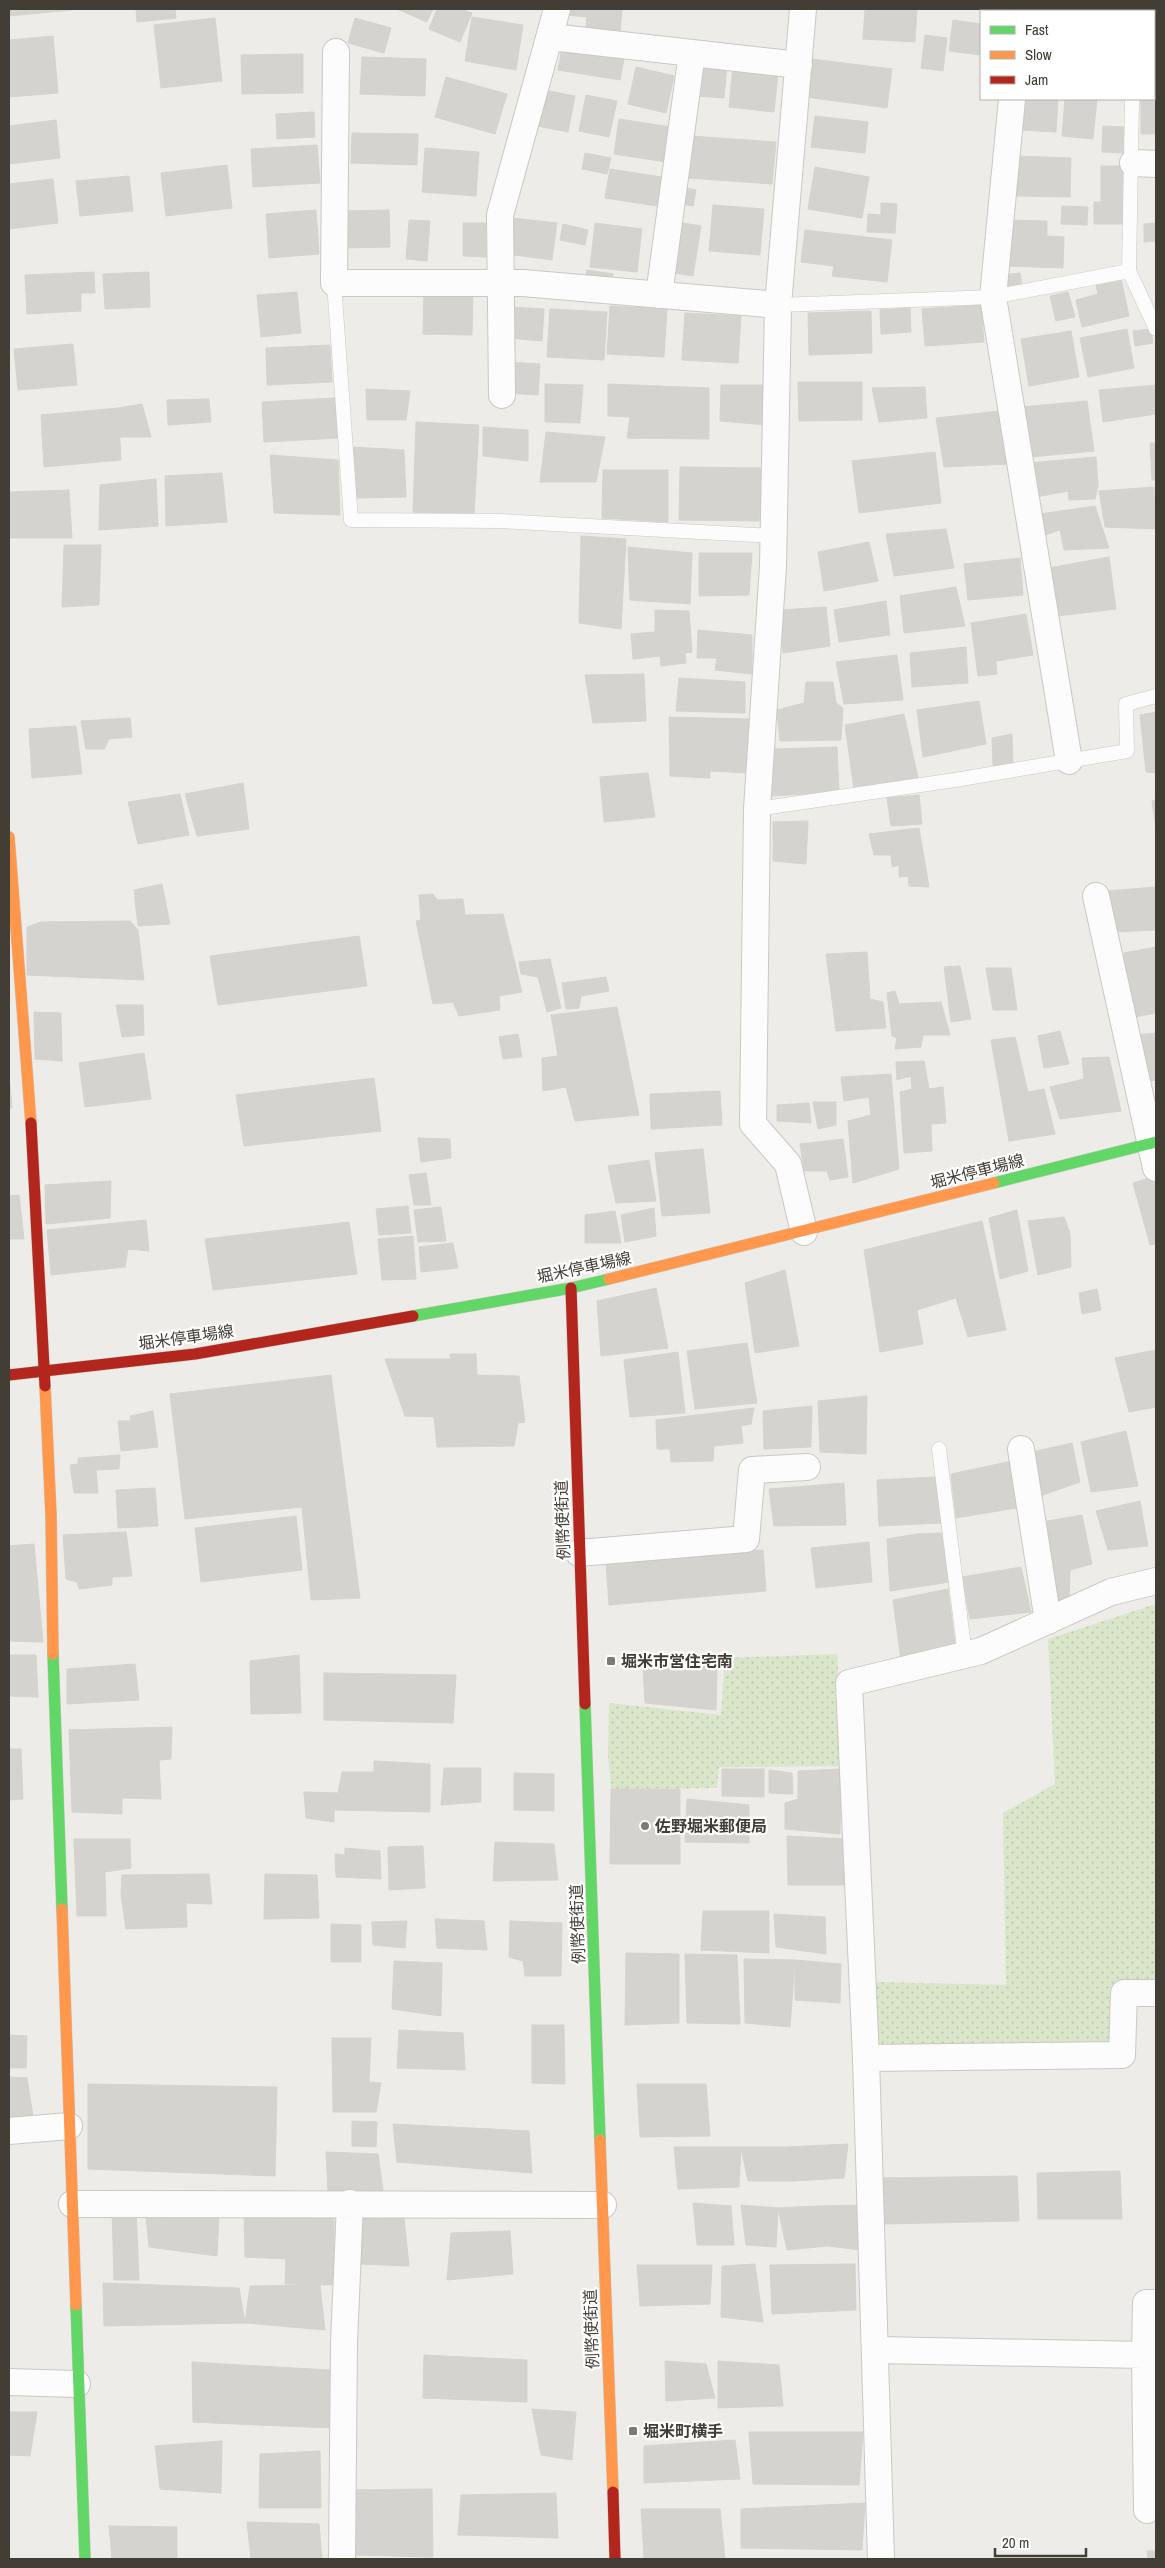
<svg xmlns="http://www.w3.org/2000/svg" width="1165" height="2568" viewBox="0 0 1165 2568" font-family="'Archivo Narrow','Noto Sans JP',sans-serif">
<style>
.grass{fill:url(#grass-dots)}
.building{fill:#d5d3cf;stroke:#d5d3ce}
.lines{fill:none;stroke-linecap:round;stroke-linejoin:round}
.lane-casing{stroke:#cac8c4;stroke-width:15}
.street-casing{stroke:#cac8c4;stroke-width:28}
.fast-casing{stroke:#ccc9bf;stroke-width:12}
.slow-casing{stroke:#ccc9bf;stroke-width:12}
.jam-casing{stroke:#ccc9bf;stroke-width:12}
.lane{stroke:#fcfcfc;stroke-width:14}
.street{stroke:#fcfcfc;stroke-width:26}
.fast{stroke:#63d668;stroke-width:11}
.slow{stroke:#ff974d;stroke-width:11}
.jam{stroke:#b3261e;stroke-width:11}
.poi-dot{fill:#7e7a74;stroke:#fff;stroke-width:2}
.labels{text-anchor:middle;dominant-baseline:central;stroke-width:4.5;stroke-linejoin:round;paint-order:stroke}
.street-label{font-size:16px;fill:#423d35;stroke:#fff}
.poi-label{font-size:16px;font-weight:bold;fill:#423d35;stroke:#fff;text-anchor:start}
</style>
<defs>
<pattern id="grass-dots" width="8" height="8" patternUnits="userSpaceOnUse" patternTransform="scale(1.25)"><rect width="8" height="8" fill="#dae6ca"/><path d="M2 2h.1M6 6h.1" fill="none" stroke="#bcc6ae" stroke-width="1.8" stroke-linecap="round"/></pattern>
</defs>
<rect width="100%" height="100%" fill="#edece8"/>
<!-- grass -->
<path class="grass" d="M1156,1604v381h-44v59l-237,5v-67l131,3 -3,-172 52,-29 -7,-145z
M837,1654l7,112 -125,1 -2,21 -106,1 -3,-34 1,-52 112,12 4,-57z"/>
<!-- building -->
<path class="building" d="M9,9h63v1l-63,6z
M136,9h39l1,9 -39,4z
M397,9h36l-6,13z
M437,9h23l12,4 -12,29 -31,-13z
M566,9h56l-2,26 -34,-3 1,-15 -21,-2z
M865,9h52l-2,33 -52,-3z
M472,17l51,8 -7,45 -51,-9z
M215,18l7,63 -61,7 -7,-63z
M355,18l36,10 -7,25 -36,-10z
M953,20l28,4v31l-32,-4z
M925,35l22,3 -4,33 -22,-3z
M53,36l5,57 -49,4v-57z
M562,48l62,11 -4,21 -62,-10z
M303,54v39l-61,1 -1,-39z
M362,57l64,2 -1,37 -65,-2z
M811,59l81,10 -5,39 -81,-11z
M700,63l27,2 -3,33 -27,-2z
M636,67l38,9 -8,37 -38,-9z
M733,67l45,5 -4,40 -45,-5z
M446,77l61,17 -12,40 -60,-17z
M545,90l30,6 -7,36 -31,-6z
M586,95l31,6 -8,36 -30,-6z
M1022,99h36l-2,33 -36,-2z
M1065,99h32l-4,40 -31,-3z
M1141,100h15v34h-15z
M314,112l1,25 -38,2 -1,-25z
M815,116l53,6 -3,31 -54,-6z
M619,119l52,8 -5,35 -52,-8z
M56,120l4,38 -51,6v-38z
M1103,126l22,1 -1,26 -22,-1z
M352,133l66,1 -1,31 -66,-2z
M677,135l99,7 -4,42 -98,-7z
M317,145l3,38 -67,4 -2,-38z
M425,148l54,4 -3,44 -54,-4z
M585,153l26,5 -4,16 -25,-5z
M1015,156l56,2 -1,39 -56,-1z
M227,165l5,43 -66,8 -5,-43z
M1101,166h22v58h-29v-22h7z
M815,167l54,10 -7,41 -54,-9z
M610,169l51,8 -4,29 -52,-8z
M129,176l4,35 -53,5 -4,-35z
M53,179l5,44 -49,6v-45z
M670,185l26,5 -3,16 -26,-4z
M881,203l16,1 -2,29 -28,-1 1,-18 13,1z
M713,205l51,4 -4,46 -51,-4z
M1062,206l26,1 -1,18 -26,-1z
M316,210l3,44 -50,4 -3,-44z
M389,210l1,37 -48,1 -1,-37z
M512,218l45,5 -5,37 -45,-6z
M409,220l21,1 -3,40 -21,-2z
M664,220l37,6 -8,50 -37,-6z
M1007,220l40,1v15l17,1 -1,31 -58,-2z
M463,223h23v34l-23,-1z
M595,223l47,6 -5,43 -47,-5z
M1156,223v18l-12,1v-18z
M563,224l25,6 -3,15 -25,-5z
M805,230l87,10 -5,42 -55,-6 2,-10 -33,-4z
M587,270l26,4 -3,17 -26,-5z
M94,272l1,21h-14v18l-54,3 -2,-39z
M149,272l1,35 -45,2 -2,-35z
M1020,273l2,14 -18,3 -2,-15z
M1121,279l8,37 -47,11 -6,-27 22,-6 -2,-9z
M424,290l49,2 -1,43 -49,-1z
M297,292l4,41 -40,4 -4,-42z
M1068,292l7,25 -19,4 -6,-25z
M981,305l3,37 -59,4 -3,-37z
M610,306l57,3 -3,48 -57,-3z
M511,307l33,2 -2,32 -33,-3z
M910,308l1,24 -30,2 -1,-24z
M550,309l57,3 -3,48 -57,-3z
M871,311l1,42 -63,2 -1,-42z
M685,313l56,3 -3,47 -56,-3z
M1127,329l7,39 -46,9 -8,-39z
M1151,329l2,14 -18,3 -2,-15z
M1071,331l8,46 -50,9 -8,-47z
M73,344l4,41 -59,5 -4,-41z
M330,345l2,37 -65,3 -1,-37z
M506,362l34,2 -2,31 -34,-2z
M798,382h64v38l-63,1z
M545,384l38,1 -3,38 -35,-1z
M608,384l101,4v51l-82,-1 3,-21 -22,-1z
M721,385h45l1,40 -47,-4z
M1156,385v29l-53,8 -4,-32z
M925,387l2,31 -48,4 -7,-34z
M366,389l44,2 -4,29h-39z
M336,398l2,40 -74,4 -2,-40z
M209,399l2,23 -43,3 -1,-25z
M1087,401l7,50 -63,6 -10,-50z
M142,404l9,33h-31l-2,-29z
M118,408l3,52 -77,7 -3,-52z
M1000,411l9,53 -65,3 -8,-49z
M416,422l63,3 -5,91 -61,-4z
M483,427l45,3v31l-45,-5z
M546,432l59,5 -9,45h-56z
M1150,443h6v37h-4z
M352,447l52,3 2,47 -51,1z
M935,452l6,51 -82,10 -7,-52z
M270,455l68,5 2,55 -66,-2z
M1096,457l2,29 -3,13 -26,1 -1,-9 -37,7 -3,-35z
M680,467l82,1 -3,53 -80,-1z
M603,470h65v52l-66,-4z
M222,473l5,49 -61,4 -1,-50z
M156,479l2,47 -59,4 1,-45z
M1154,487l2,42 -51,-2 -6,-36z
M69,490l3,48h-63v-46z
M1095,506l14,42 -45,2 -4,-20 -15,5 -5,-21z
M946,529l8,39 -60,8 -8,-42z
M581,536l45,3 -5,90 -42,-6z
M869,542l9,39 -54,10 -6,-39z
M64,545h37l-2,60 -37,2z
M628,547l64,6 -2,51 -60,-4z
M699,553h53l-3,42 -50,1z
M1109,557l7,52 -59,7 -8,-48z
M1020,558l3,37 -55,5 -4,-36z
M956,587l9,39 -61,7 -4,-37z
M886,601l4,34 -51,7 -5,-32z
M826,607l4,39 -47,7 -3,-43z
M655,610l34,1 3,41 -7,1 1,10 -25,3 -1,-10 -27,3 -2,-25 24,-2z
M1026,614l7,41 -37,6 1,13 -19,2 -7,-53z
M698,630l54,5v39l-37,-4 2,-12h-20z
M966,647l2,36 -56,4 -2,-34z
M897,655l6,45 -59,4 -8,-42z
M644,674l2,47 -53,2 -8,-48z
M679,678l66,4v31l-69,-2z
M806,682h27l3,21 7,5 -2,32 -61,1 -3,-31 27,-7z
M979,701l7,43 -63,13 -6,-47z
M1156,712v61l-10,-1 -6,-57z
M904,714l14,64 -64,11 -9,-64z
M669,717l82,2v54l-41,-2v7l-40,-2z
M130,718l2,19 -23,2 -5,10h-18l-5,-28z
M76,726l6,48 -50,4 -3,-49z
M1012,734l1,30 -20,2 -1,-28z
M837,747l2,45 -67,4 3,-47z
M648,773l7,44 -51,5 -4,-45z
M243,783l6,46 -52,7 -12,-42z
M180,794l9,41 -51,9 -10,-42z
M919,795l3,29 -31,2 -4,-28z
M1156,800v30l-4,-29z
M808,821l-2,43 -33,-3v-39z
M919,828l10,59 -20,-1 -1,-10 -9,1v-12l-7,2 -1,-12h-17l-5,-21z
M162,884l8,40 -32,2 -4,-36z
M1156,887v43l-39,2 -1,-13 -21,5 -1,-32z
M433,894l4,6 26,-1 2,16 38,-1 19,78 -23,4 1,14 -41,6 -6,-14 -20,2 -17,-83 5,-1 -2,-25z
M130,921l8,9 6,50 -117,-5v-48l14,-5z
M359,936l8,50 -149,19 -8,-49z
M1156,947v66l-42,8 11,-52 -1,-16z
M867,952l3,47 13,3 3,26 -50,3 -10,-77z
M550,959l11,49 -14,4 -9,-35 -17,-3 -2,-12z
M960,966l11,53 -20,3 -7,-55z
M986,968h25l6,42h-24z
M606,977l3,14 -28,5 -2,12 -13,1 -4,-26z
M895,991l4,13 42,-2 9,33h-27l-2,12 -26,2 2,-11 -5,-2 -5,-43z
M116,1005h27l1,30 -22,2z
M617,1007l22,108 -64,6 -9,-34 -23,4 -1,-33 16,-2 -7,-41z
M34,1012l27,1 1,48 -27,-2z
M1060,1031l9,33 -25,4 -6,-32z
M1156,1033v47l-25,4 -8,-48z
M518,1034l4,23 -19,2 -4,-22z
M1015,1037l13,55 16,-3 11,45 -46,7 -18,-101z
M144,1053l7,46 -66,8 -6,-44z
M1109,1057l12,54 -61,8 -10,-32 34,-8 -2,-21z
M924,1061l5,28 14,-2 3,36 -15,1 1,27 -28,2 -4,-61 12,-3 -1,-13 -14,4 -1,-18z
M891,1074l8,95 -46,14 -5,-62 23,-6 -2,-18 -25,4 -3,-24z
M9,1076l3,32h-3z
M374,1078l7,53 -137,15 -8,-51z
M720,1091l2,34 -71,4 -1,-35z
M813,1102h23v23l-18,4z
M809,1103l2,20 -34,-2v-16z
M418,1138l32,1 1,19 -30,4z
M843,1139l5,38 -18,3 -3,-9h-23l-4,-27z
M703,1149l7,64 -48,3 -7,-63z
M649,1160l7,41 -40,2 -8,-37z
M426,1173l5,32h-17l-5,-30z
M1156,1176v68l-6,1 -17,-62z
M111,1181l-1,37 -64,6 -1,-39z
M19,1195l5,44h-15v-43z
M408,1206l3,27 -32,2 -3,-26z
M441,1207l5,34 -28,1 -4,-32z
M654,1208l2,28 -31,6 -4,-27z
M1017,1210l11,61 -28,8 -11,-61z
M615,1211l6,32h-36v-28z
M1064,1217l6,16 1,34 -33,8 -10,-54z
M146,1220l3,31 -21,-2 -3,18 -74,8 -4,-45z
M982,1221l24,109 -38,7 -12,-39 -39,12 6,34 -43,8 -16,-102z
M349,1222l8,52 -144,16 -8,-51z
M413,1236l3,43 -34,1 -4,-41z
M453,1243l5,25 -37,4 -2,-25z
M785,1270l14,76 -44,7 -10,-70z
M656,1288l12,60 -67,8 -4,-55z
M1097,1289l4,21 -19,4 -3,-21z
M747,1343l10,60 -62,6 -8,-58z
M1156,1350v57l-27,5 -14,-54z
M678,1352l7,61 -55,4 -6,-57z
M450,1354h26l1,21 42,1 6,46 -7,1 -4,23 -77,1 -3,-30 -29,-1 -20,-57h66z
M331,1375l29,223 -49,2 -9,-93 -117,12 -15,-125z
M867,1396l-1,58 -46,-2 -2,-51z
M812,1406l-1,41 -47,2 -1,-38z
M754,1408l-3,16 -10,2 2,17 -29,3 -1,15 -42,1 -1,-13h-13l-1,-29z
M153,1411l5,36 -37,4 -3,-30h13l-1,-5z
M1126,1431l12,55 -47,6 -10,-50z
M1072,1443l8,39 -40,14 -8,-44z
M120,1455l-1,14 -23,1 2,23h-24l-4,-28 8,-1v-6z
M1012,1461l10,46 -66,11 -5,-44z
M935,1477l7,46 -63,3 -2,-46z
M844,1483l2,42 -72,1 -5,-37z
M155,1488l3,38 -40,2 -2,-38z
M1140,1501l8,45 -40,4 -12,-39z
M1082,1515l10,49 -22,6 -1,32h-12l-15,-80z
M296,1516l6,54 -101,12 -6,-54z
M126,1532l6,44 -20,1v8l-33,4 -2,-7 -11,-3 -3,-44z
M943,1533l7,49 -60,9 -3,-52 30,-5z
M869,1542l3,40 -56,6 -5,-40z
M34,1544l9,98 -34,-1v-95z
M763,1550l3,41 -157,14 -3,-42z
M1021,1567l10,45 -61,7 -8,-42z
M948,1589l8,62 -55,10 -8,-61z
M9,1655h27l2,42 -29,-1z
M299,1655l2,58 -50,1 -1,-53z
M135,1664l4,36 -72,4v-35z
M717,1664l-1,46 -71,-7 -2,-36z
M324,1673l132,2 -3,48 -129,-3z
M172,1727l-1,32 -12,1 2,39 -39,-1v16l-50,-2 -3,-82z
M9,1749h12l2,50 -14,1z
M374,1761l56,3v48l-96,-2v12l-28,-4 -2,-26 34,1 4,-21h32z
M444,1768h37v34l-40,3z
M722,1769h42v28l-42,-1z
M841,1769l-1,65 -55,-5v-26l13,-4v-28z
M769,1770l23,3 1,21 -24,-1z
M514,1773l40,1v37l-40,-1z
M611,1789h69v75h-70z
M687,1799l62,6v38l-64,-1z
M787,1836l60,3 1,46h-60z
M74,1839h56l1,29 -26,4 1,44h-29z
M495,1842l59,2 4,36 -65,1z
M423,1846l2,42 -36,2 -1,-43z
M345,1848l35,3 1,28 -45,-2 -1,-23 10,1z
M209,1874l3,30 -26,-1 1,24 -61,2 -5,-35 1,-19z
M265,1874l52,1 2,43 -55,1z
M703,1911h66v42l-68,-3z
M774,1914l51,3 1,37 -50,-7z
M435,1919l49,2 3,29 -50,-2z
M407,1921l-2,27 -32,-3 -1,-23z
M510,1921l52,2 -1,53h-36l-2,-15 -14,-4z
M331,1924l30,1v37h-30z
M626,1953l53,1v69l-54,2z
M685,1954l52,1 3,69 -53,-1z
M744,1959l51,1 -5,67 -45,-4z
M795,1960l46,4 -1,39 -45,-3z
M394,1961l48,2 -1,53 -49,-7z
M532,2025h32l1,59 -33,-1z
M399,2030l64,3 2,37 -68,-2z
M9,2035l18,1 -1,32h-17z
M332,2038h39l-2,44 12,1 -5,29h-43z
M9,2077l18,1 6,38 -24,2z
M88,2084l189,3 -2,89 -187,-7z
M637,2084h69l4,52 -70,1z
M352,2121l25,1 -1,25 -24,-1z
M393,2124l136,7 3,42 -135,-11z
M848,2144l-4,34 -51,3 -7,-34z
M674,2147h67l-2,40 -61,2z
M741,2147h45l7,34h-45z
M326,2152l52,2 5,37h-55z
M1120,2171l2,48h-84l-1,-46z
M1017,2176l2,45 -135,3 -2,-46z
M693,2203l38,3 3,39h-37z
M741,2205l37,3 -2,39 -30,-2z
M859,2205l3,45 -35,-4 -8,-40z
M819,2206l8,40 -40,4 -9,-42z
M112,2208h24l3,72h-25z
M244,2214h90v71l-49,-1 1,-25 -41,-2z
M219,2216l-2,40 -68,-9 -3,-30z
M361,2216l43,2 5,48 -50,-2z
M510,2231l3,43 -66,6 4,-47z
M755,2264l8,58 -42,-5 1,-51z
M855,2264l1,46 -84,4 -2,-49z
M637,2265h75l-2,39 -70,2z
M103,2283l136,5 6,35 -141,3z
M320,2285l5,45 -80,-7 5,-37z
M424,2355l103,5v42l-104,-4z
M665,2361l41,3 9,34 -49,3z
M718,2361l61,4 4,41 -65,2z
M192,2362l66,4v59l-65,-3z
M258,2366l72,4 4,58 -76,-3z
M532,2409l44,3 -4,48 -31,-5z
M9,2412h28l-7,44 -21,-1z
M749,2432h114l-4,53 -106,-1z
M735,2440l5,39 -96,4v-37z
M222,2441l-1,52 -61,-4 -5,-43z
M320,2451l1,57h-62l1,-54z
M432,2489l1,68 -81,-2 -2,-65z
M556,2493l2,45 -100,-3 3,-40z
M865,2503l-3,47 -121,-2v-39z
M641,2509h79l5,50h-81z
M247,2522l72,2 3,35h-71z
M109,2526l68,1v32h-65z
M1147,2551h9v8h-8z"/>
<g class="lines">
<defs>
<path id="lane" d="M1132,9v2
M1132,99l-3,172 27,58
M334,283l17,237 149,1 273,15
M778,305l215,-8 136,-26
M757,809l198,-29 172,-29 -1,-47 30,-8
M939,1449l26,206"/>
<path id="street" d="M803,9l-25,296 -5,261 -16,243 -4,315 35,40 16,68
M551,37l248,28
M336,52l-2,231h189l255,22
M1012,99l-19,198 76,464
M1133,163l23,1
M659,295l33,-242
M502,395l-2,-180 57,-206
M1096,896l60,272
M1021,1449l27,172
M579,1553l167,-14 6,-69 55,-3
M866,2058l256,-3 2,-62h32
M9,2131l60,-5
M72,2204l531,1
M876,2350l269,5 1,-52h10
M1145,2355l2,155
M9,2382l68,2
M342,2559l2,-216 6,-140
M881,2559l-15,-501 -17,-375 132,-32 130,-59 45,-11"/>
<path id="fast" d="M994,1183l162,-41
M413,1316l158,-28 38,-9
M53,1654l9,255
M585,1704l15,436
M76,2305l9,254"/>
<path id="slow" d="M9,837l22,286
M609,1279l385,-96
M45,1386l6,129 2,139
M62,1909l14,396
M600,2140l13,352"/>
<path id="jam" d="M31,1123l14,263
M571,1288l14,416
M9,1375l186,-21 218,-38
M613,2492l2,67"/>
</defs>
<!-- lane casing -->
<use href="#lane" class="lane-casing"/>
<!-- street casing -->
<use href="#street" class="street-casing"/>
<!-- fast casing -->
<use href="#fast" class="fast-casing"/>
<!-- slow casing -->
<use href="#slow" class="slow-casing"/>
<!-- jam casing -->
<use href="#jam" class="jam-casing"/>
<!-- lane -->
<use href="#lane" class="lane"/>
<!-- street -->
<use href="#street" class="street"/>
<!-- fast -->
<use href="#fast" class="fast"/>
<!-- slow -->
<use href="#slow" class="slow"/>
<!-- jam -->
<use href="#jam" class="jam"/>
</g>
<!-- markers -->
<g class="poi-dot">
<rect x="606" y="1656" width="10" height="10" rx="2.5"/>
<circle cx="645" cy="1826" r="5"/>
<rect x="628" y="2426" width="10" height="10" rx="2.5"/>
</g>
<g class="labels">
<!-- street labels -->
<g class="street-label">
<text transform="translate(977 1171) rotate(-14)">堀米停車場線</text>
<text transform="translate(584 1267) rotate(-12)">堀米停車場線</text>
<text transform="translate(186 1337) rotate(-8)">堀米停車場線</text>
<text transform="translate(562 1520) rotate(-92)">例幣使街道</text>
<text transform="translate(577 1924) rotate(-92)">例幣使街道</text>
<text transform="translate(591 2329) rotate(-92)">例幣使街道</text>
</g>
<!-- poi labels -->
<g class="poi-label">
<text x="621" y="1661">堀米市営住宅南</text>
<text x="655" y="1826">佐野堀米郵便局</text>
<text x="643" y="2431">堀米町横手</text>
</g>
</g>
<!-- border -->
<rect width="1165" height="2568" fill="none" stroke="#423d35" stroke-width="20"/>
<!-- legend -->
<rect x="980" y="10" width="175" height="90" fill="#ffffff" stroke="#b3b1ae"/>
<rect x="990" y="26" width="25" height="8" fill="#63d668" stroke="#b3b1ae"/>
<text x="1025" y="35" font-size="15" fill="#423d35">Fast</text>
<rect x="990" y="51" width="25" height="8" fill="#ff974d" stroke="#b3b1ae"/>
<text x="1025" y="60" font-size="15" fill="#423d35">Slow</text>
<rect x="990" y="76" width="25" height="8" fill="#b3261e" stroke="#b3b1ae"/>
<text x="1025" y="85" font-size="15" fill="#423d35">Jam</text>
<!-- scale -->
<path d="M995 2548v8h91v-8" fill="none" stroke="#423d35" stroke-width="2.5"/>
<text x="1002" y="2548" font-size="15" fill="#423d35" stroke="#ffffff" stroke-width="4" paint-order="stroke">20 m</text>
</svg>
